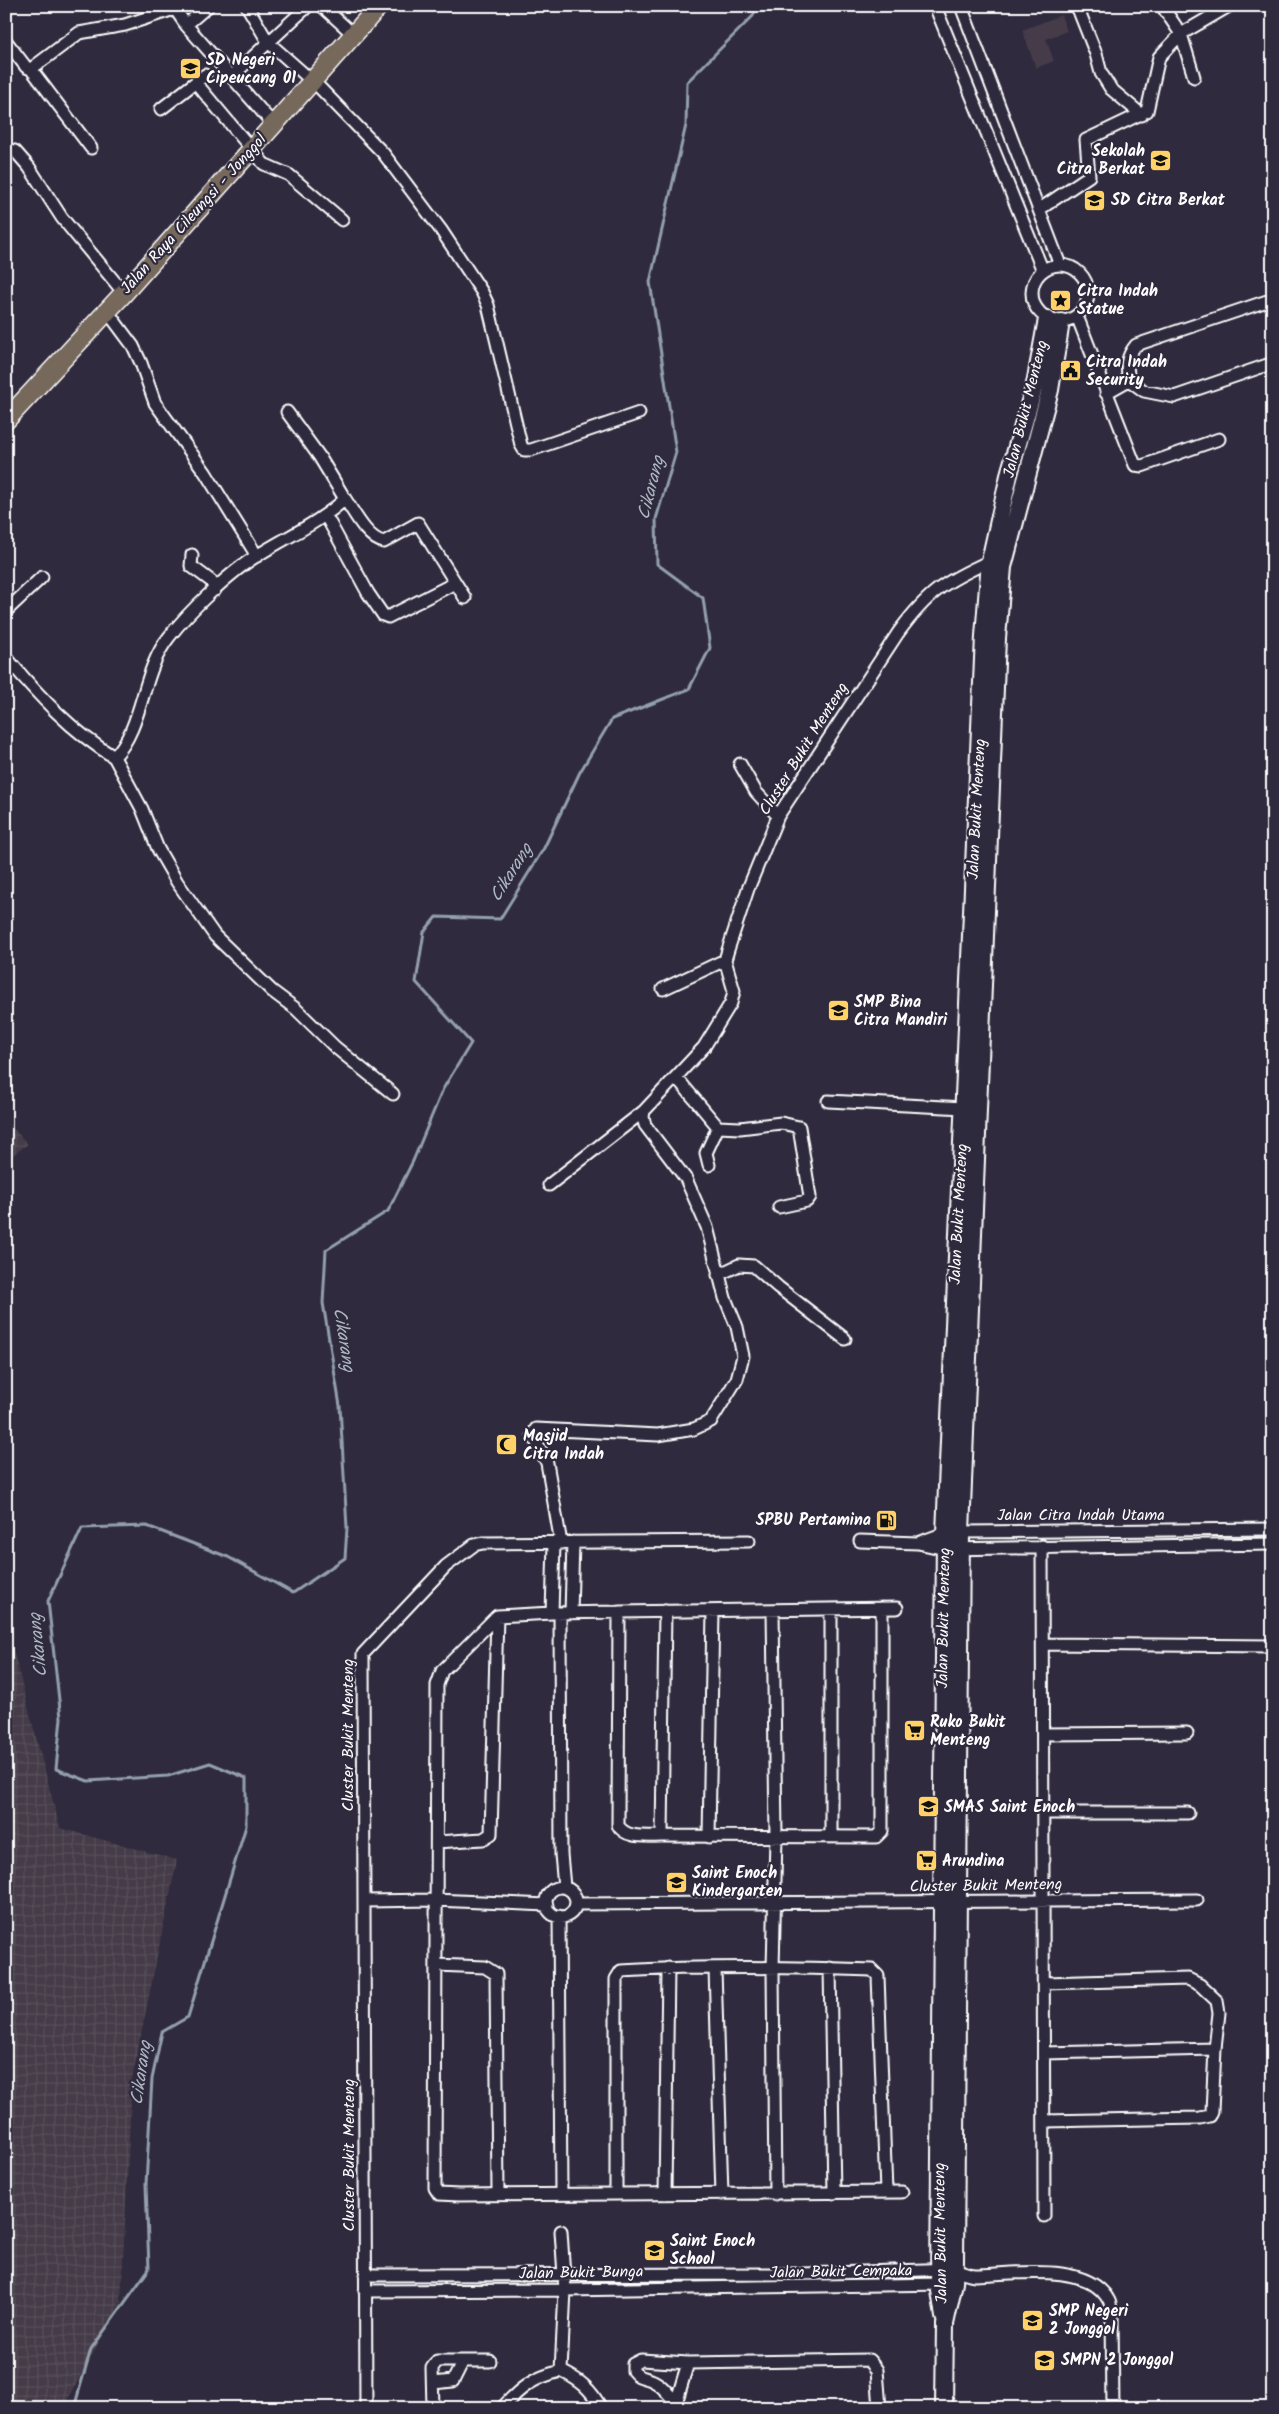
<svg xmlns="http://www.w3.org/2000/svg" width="1279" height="2414" viewBox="0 0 1279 2414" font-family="Kalam,sans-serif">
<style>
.built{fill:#443b48}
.industrial{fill:url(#industrial-grid)}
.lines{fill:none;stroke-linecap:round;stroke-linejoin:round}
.stream{stroke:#94a0ad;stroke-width:3}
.street-casing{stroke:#fff;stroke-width:15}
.secondary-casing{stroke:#fff;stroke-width:20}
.primary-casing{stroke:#fff;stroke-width:21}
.street{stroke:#2f2a3d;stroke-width:11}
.secondary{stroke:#2f2a3d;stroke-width:16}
.primary{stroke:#76695c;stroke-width:18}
.labels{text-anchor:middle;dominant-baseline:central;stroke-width:4.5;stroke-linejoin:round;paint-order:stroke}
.poi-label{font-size:16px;font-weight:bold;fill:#fff;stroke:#2f2a3d;text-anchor:start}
.street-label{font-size:16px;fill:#fff;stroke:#2f2a3d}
.water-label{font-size:18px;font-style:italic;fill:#aeb8c2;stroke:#2f2a3d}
</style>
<defs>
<pattern id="industrial-grid" width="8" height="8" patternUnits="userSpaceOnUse" patternTransform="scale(1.25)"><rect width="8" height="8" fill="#443b48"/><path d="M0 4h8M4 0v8" fill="none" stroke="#574f5a"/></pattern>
</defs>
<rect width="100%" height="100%" fill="#2f2a3d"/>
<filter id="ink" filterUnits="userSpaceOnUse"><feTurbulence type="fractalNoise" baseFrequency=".02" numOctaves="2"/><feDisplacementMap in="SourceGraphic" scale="10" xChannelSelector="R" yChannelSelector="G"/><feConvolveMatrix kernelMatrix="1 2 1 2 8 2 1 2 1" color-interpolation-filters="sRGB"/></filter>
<g filter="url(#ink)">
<!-- built -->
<path class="built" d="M1061,15l6,16 -21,8 8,22 -18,7 -14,-38z"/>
<!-- industrial -->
<path class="industrial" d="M6,1121l22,23 -22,16z
M6,1623l54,205 117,32 -45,219 -11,223 -58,106h-57z"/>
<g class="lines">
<!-- stream -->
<path class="stream" d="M74,2408l17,-59 58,-80 -3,-85 6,-105 10,-47 26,-15 58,-191v-48l-36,-15 -42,13 -80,5 -32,-12 5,-51 -13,-117 34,-73 65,-2 81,31 65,36 52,-35 2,-30 -7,-122 -17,-103 3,-53 62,-39 25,-50 30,-72 28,-46 -55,-61 8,-50 12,-15 64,2 44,-71 36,-76 32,-53 77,-30 21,-41 -7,-50 -46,-34 -1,-45 20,-67 -26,-170 36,-157 1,-43 66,-66 4,-10"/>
<defs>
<path id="street" d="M173,6l13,19 87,99
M247,6l21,36 52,46 63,65 58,77 41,62 6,13 33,140 3,5h7l108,-37
M322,6l32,29
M935,6l108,265
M961,6l99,259
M1077,6l19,48 5,19 10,16 31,26
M1162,6l19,28 13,43
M186,25l22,-19
M6,41l20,26 5,2 48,-36 46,-8 49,-16
M31,69l60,79
M231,77l77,-71
M196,83l68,81 25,11 53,45
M161,109l44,-34
M6,149l9,2 14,16 33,51 62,75
M1040,209l49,-33 -3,-36 61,-29 12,-54 22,-23 48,-28
M1032 293a28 28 0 1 1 56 0a28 28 0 1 1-56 0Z
M107,311l26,35 8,17 14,40 50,69 52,84
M1077,316l58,149 7,1 77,-27
M1129,380l15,11 30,6 99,-34
M1106,393l23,-13c-3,-14 -3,-23 7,-35l137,-46
M345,499c9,13 22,40 39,43l34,-19 47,75
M326,516l42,77 15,22 5,2 67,-34
M192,555l-1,11 20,15 4,9
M6,611l36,-34
M6,657c32,38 65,74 108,100 30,-31 27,-85 55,-120 20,-26 61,-65 89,-82 30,-19 61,-32 87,-56l-26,-43 -32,-44
M114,757l28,52 16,40 19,33 38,54 57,55 24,18 39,38 58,47
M740,764l16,28 22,24
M663,989l62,-29
M676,1077l42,50 -12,26 3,12
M828,1101l136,7
M718,1127l22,1 41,-5 18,4 11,70 -3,4 -28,6
M549,1185l95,-74
M718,1275l21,-10 15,1 24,21 67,52
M860,1541l58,2 27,6 328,-5
M561,1543l-14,-80 -14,-28 3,-6 122,6 36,-6 17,-8 26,-42 6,-23 -6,-29 -12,-29 -18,-71 -21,-48 -41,-54 -2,-8 1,-6 60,-64 27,-44 3,-12 -9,-31 3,-10 20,-61 30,-73 120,-183c30,-41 46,-51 92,-72
M918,1543l27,-10 16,-1 312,-3
M1042,1546l2,670
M897,1608l-345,5 -55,3 -55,55 -5,14 -2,503 4,6 20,1 443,-3
M831,1609v228
M773,1610l3,226 -3,133 2,225
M619,1612l-1,213c7,14 29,11 44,11l214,1 6,-6v-223
M552,1613l2,-70
M560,1613l1,241 3,33
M571,1613l2,-71
M1043,1644l230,2
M1043,1734l144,-1
M1043,1813h145
M662,1836l3,-225
M709,1837l4,-226
M437,1842l46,-3 8,-5 6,-218
M546 1902a15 15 0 1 1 30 0a15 15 0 1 1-30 0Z
M365,1901l70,-1 112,5
M576,1904l621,-4
M559,1916l2,278
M436,1965l49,2 11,7 2,220
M830,1968l4,225
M715,1969l7,225
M1044,2053l171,-4
M1044,2121l156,-3 10,-2 2,-5 3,-62 4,-36 -2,-12 -17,-16 -12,-6 -143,4
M616,2194v-215l5,-8c83,-5 168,-4 251,-1l6,6 8,216
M665,2194l3,-226
M365,2275l437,-1 152,-5c7,2 15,6 22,6 37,-1 113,-14 133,26 2,4 2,10 3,15l1,92
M365,2291l200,-1 380,-6
M561,2371l4,-81 -4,-59
M433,2383l20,-2 10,-20
M676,2403c-7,-8 -14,-19 -25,-23 -7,-3 -13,-2 -18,-9v-7l8,-4 47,3
M366,2408l-3,-754 83,-88 28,-21 9,-2 266,-2
M433,2408l-1,-40 5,-7h53
M502,2408c19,-21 31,-30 59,-37 19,9 30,18 40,37
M677,2408l-1,-5 12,-40 181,-3 8,10 3,38"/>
<path id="secondary" d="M944,2317l-5,-33 6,-751 39,-897 6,-75 20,-90 25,-87 12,-65
M944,2408l1,-84 9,-41 1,-22 6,-729 36,-894 6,-71 47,-177 11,-68"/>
<path id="primary" d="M6,420l118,-127 255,-287"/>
</defs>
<!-- street casing -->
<use href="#street" class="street-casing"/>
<!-- secondary casing -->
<use href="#secondary" class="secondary-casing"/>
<!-- primary casing -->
<use href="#primary" class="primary-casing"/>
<!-- street -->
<use href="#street" class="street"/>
<!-- secondary -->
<use href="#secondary" class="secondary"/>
<!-- primary -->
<use href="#primary" class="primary"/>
</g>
</g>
<!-- icons -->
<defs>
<symbol id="school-square" viewBox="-11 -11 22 22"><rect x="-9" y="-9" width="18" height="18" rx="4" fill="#ffd166" stroke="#2f2a3d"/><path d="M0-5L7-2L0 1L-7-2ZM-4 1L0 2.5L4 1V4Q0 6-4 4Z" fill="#111"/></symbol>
<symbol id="sight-square" viewBox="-11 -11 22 22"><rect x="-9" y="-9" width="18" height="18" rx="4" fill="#ffd166" stroke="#2f2a3d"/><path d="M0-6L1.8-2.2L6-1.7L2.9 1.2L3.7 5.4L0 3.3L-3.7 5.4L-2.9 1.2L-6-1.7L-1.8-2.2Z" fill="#111"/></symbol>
<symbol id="civic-square" viewBox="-11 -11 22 22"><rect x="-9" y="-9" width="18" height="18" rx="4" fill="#ffd166" stroke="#2f2a3d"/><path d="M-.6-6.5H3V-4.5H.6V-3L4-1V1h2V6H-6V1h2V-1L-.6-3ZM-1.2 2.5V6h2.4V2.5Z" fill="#111"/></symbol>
<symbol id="mosque-square" viewBox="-11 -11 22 22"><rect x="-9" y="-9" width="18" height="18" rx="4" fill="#ffd166" stroke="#2f2a3d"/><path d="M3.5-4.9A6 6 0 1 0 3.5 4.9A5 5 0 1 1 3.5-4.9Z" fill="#111"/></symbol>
<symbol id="fuel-square" viewBox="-11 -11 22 22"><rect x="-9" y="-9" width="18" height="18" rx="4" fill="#ffd166" stroke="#2f2a3d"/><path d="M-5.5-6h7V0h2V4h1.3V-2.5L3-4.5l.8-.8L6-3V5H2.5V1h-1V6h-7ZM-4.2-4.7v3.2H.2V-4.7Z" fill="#111"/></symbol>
<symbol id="supermarket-square" viewBox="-11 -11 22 22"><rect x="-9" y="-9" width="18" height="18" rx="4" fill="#ffd166" stroke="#2f2a3d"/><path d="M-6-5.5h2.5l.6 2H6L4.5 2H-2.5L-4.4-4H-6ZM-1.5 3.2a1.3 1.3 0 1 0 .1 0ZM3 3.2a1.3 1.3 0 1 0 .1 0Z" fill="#111"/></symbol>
</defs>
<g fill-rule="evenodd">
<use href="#school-square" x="178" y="56" width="25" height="25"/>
<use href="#school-square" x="1148" y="148" width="25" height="25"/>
<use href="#school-square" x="1082" y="188" width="25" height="25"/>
<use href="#sight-square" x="1048" y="288" width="25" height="25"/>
<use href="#civic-square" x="1058" y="358" width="25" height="25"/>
<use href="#school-square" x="826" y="998" width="25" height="25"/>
<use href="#mosque-square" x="494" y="1432" width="25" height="25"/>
<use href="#fuel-square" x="874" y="1508" width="25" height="25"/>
<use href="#supermarket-square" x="902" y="1718" width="25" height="25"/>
<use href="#school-square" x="916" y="1794" width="25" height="25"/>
<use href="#supermarket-square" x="914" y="1848" width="25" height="25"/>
<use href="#school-square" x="664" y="1870" width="25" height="25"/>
<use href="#school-square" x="642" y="2238" width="25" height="25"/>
<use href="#school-square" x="1020" y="2308" width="25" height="25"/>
<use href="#school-square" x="1032" y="2348" width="25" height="25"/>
</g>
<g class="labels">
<!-- poi labels -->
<g class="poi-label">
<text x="206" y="60">SD Negeri<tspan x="206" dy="18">Cipeucang 01</tspan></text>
<text x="1145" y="151" text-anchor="end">Sekolah<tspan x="1145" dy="18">Citra Berkat</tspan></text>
<text x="1111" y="200">SD Citra Berkat</text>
<text x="1077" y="291">Citra Indah<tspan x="1077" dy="18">Statue</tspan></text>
<text x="1086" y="362">Citra Indah<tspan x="1086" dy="18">Security</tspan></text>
<text x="854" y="1002">SMP Bina<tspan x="854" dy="18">Citra Mandiri</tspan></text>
<text x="523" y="1436">Masjid<tspan x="523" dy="18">Citra Indah</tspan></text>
<text x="871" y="1520" text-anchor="end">SPBU Pertamina</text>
<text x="930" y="1722">Ruko Bukit<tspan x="930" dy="18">Menteng</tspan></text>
<text x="944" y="1807">SMAS Saint Enoch</text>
<text x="942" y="1861">Arundina</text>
<text x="692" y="1873">Saint Enoch<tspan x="692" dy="18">Kindergarten</tspan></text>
<text x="670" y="2241">Saint Enoch<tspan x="670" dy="18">School</tspan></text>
<text x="1049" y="2311">SMP Negeri<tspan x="1049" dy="18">2 Jonggol</tspan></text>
<text x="1061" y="2360">SMPN 2 Jonggol</text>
</g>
<!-- street labels -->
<g class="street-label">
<text transform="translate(194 214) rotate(-48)">Jalan Raya Cileungsi - Jonggol</text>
<text transform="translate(1026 409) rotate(-76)">Jalan Bukit Menteng</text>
<text transform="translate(804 749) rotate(-58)">Cluster Bukit Menteng</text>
<text transform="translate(977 809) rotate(-87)">Jalan Bukit Menteng</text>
<text transform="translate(959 1214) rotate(-87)">Jalan Bukit Menteng</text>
<text x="1081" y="1515">Jalan Citra Indah Utama</text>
<text transform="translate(944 1618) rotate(-89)">Jalan Bukit Menteng</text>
<text transform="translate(348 1735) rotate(-90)">Cluster Bukit Menteng</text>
<text transform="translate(986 1886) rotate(-1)">Cluster Bukit Menteng</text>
<text transform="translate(349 2155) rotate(-90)">Cluster Bukit Menteng</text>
<text transform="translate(941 2233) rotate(-91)">Jalan Bukit Menteng</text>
<text transform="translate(841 2272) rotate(-1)">Jalan Bukit Cempaka</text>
<text transform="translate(581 2273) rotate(-1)">Jalan Bukit Bunga</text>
</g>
<!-- water labels -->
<g class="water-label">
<text transform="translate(652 488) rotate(-76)">Cikarang</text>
<text transform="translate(512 873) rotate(-58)">Cikarang</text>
<text transform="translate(343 1340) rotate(81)">Cikarang</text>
<text transform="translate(39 1645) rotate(-96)">Cikarang</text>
<text transform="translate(142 2073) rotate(-82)">Cikarang</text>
</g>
</g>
<!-- margin -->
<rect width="1279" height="2414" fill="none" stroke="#2f2a3d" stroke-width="25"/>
<rect x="12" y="12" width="1254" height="2389" fill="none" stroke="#fff" stroke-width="2" filter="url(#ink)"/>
</svg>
